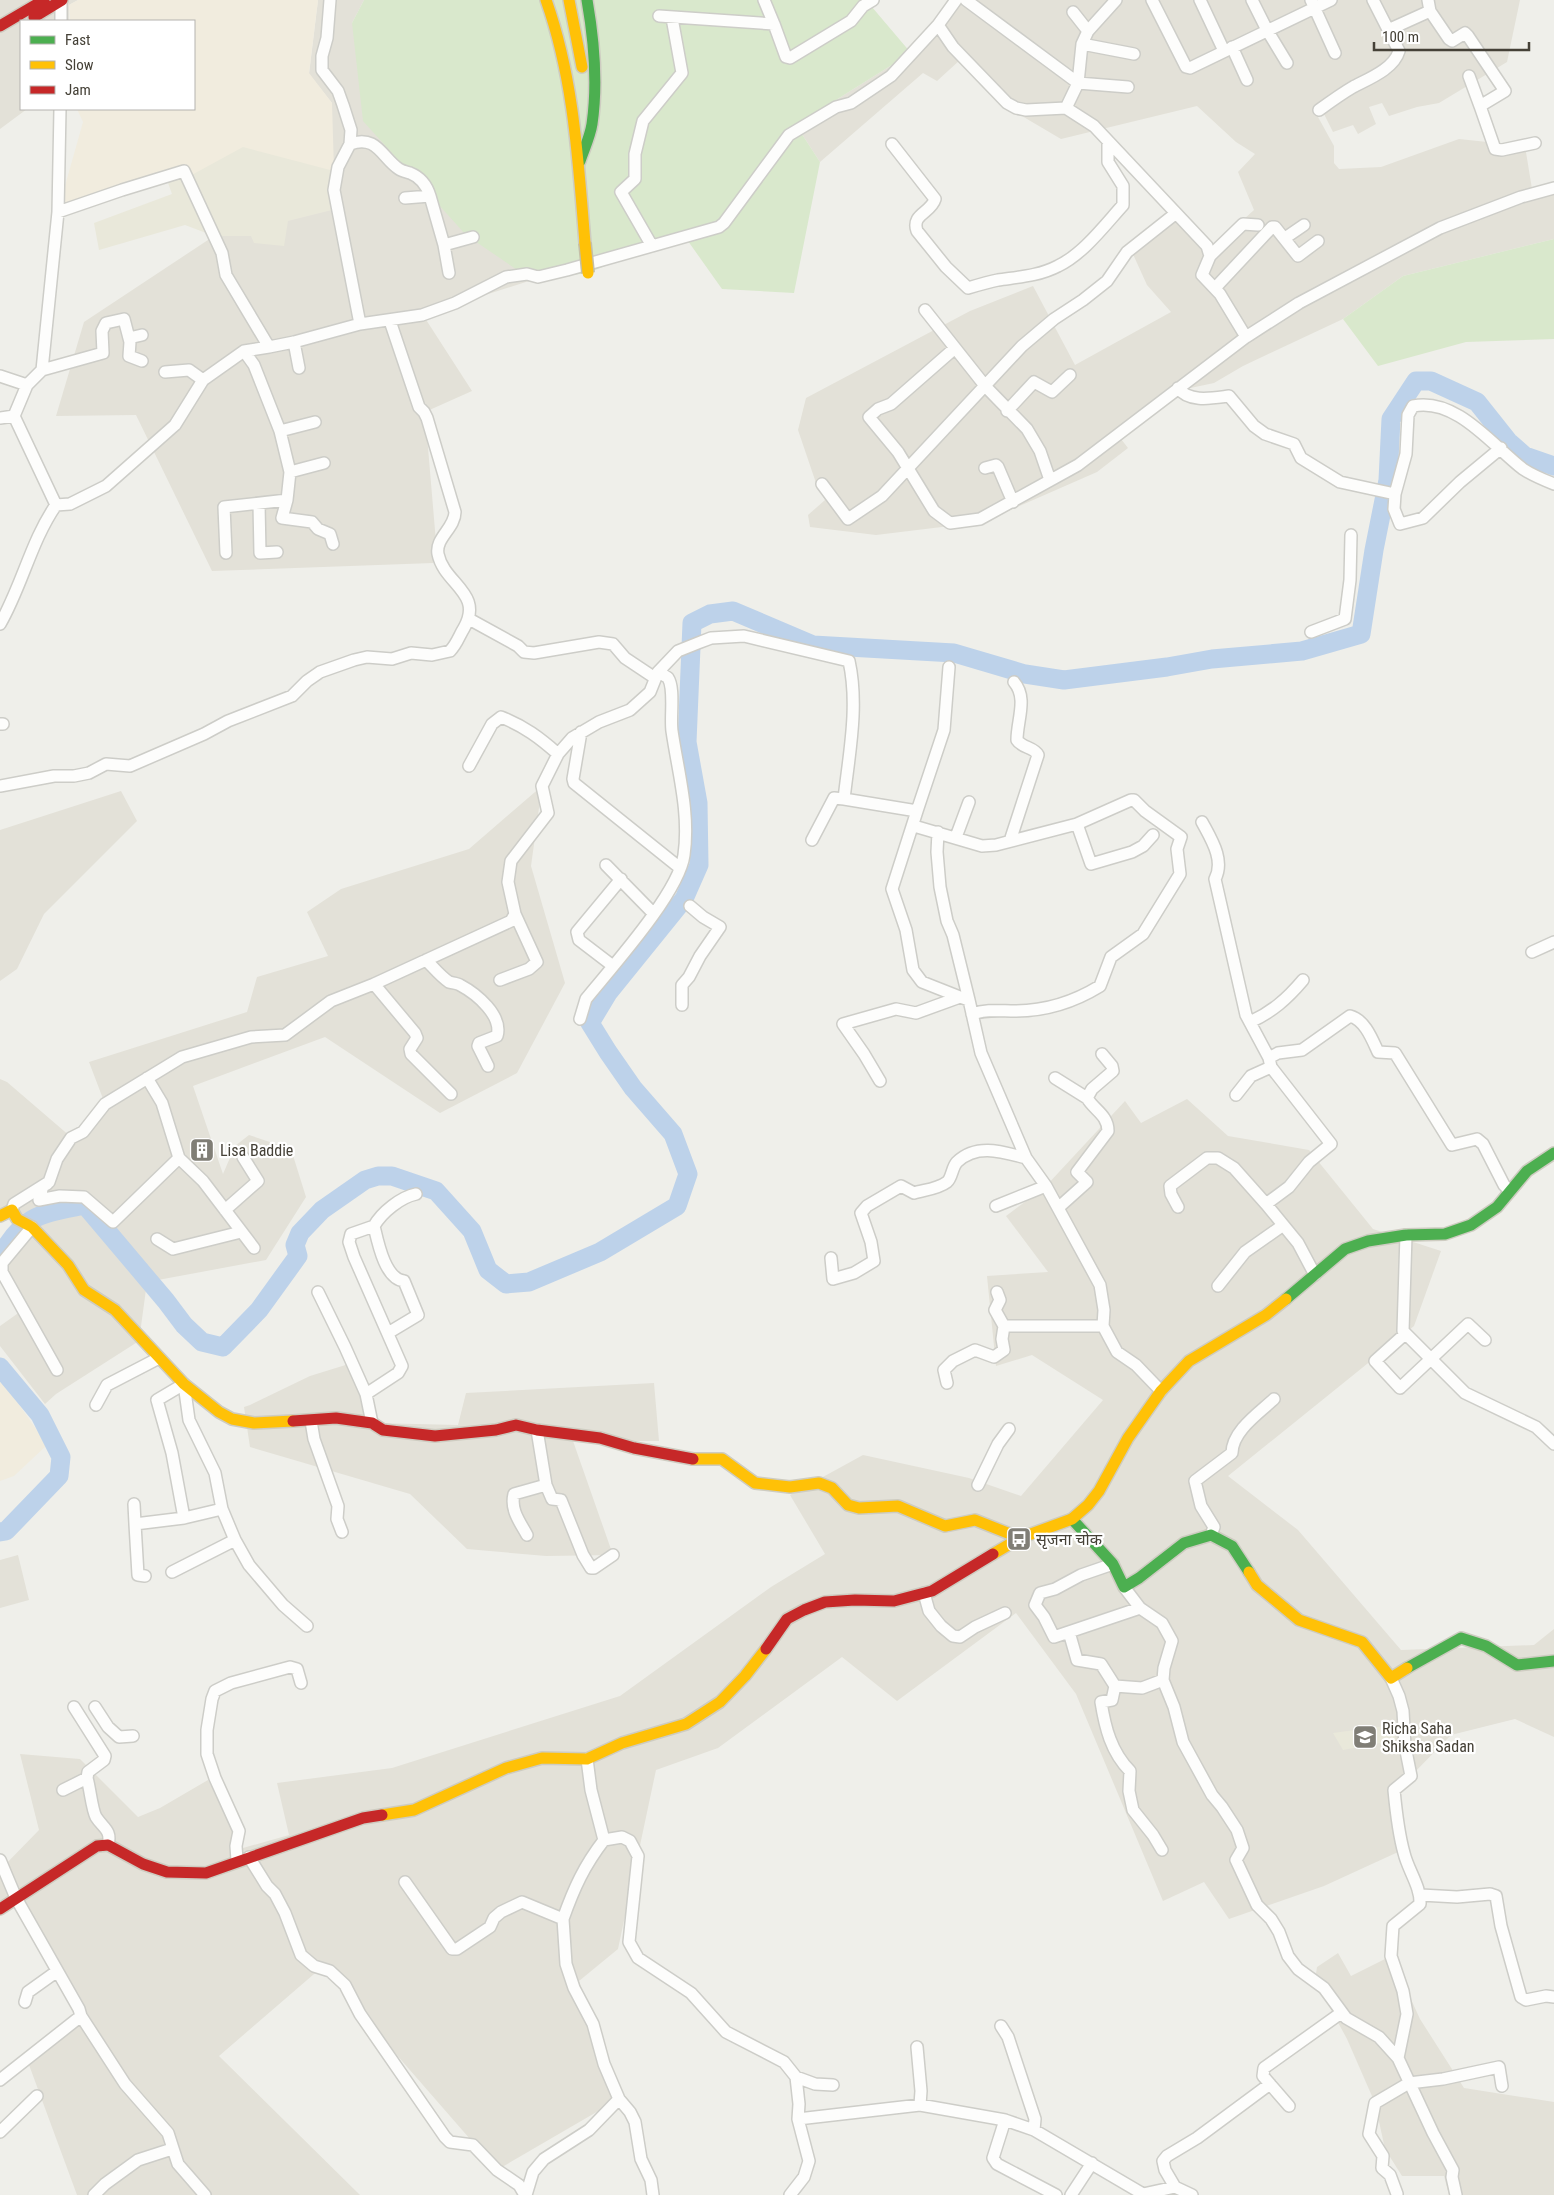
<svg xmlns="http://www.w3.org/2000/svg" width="1554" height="2195" viewBox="0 0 1554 2195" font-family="'Roboto Condensed','Noto Sans Devanagari',sans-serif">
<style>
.residential{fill:#e3e1d8}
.commercial{fill:#f1ecde}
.education{fill:#e9e8da}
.green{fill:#d9e8cc}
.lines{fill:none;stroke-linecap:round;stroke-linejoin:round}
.river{stroke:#bdd2ea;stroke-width:19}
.street-casing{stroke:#cdcdc8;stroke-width:14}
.fast-casing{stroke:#ceccc1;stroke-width:14}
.slow-casing{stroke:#ceccc1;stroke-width:14}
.jam-casing{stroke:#ceccc1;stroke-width:14}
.street{stroke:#fdfdfc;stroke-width:11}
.fast{stroke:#4caf50;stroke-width:11}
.slow{stroke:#ffc107;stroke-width:11}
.jam{stroke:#c62828;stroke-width:11}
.slow-bridge-casing{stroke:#c5bfa7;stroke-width:14;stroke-linecap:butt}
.slow-bridge{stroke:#ffc107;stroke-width:11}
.labels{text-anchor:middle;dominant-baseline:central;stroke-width:4.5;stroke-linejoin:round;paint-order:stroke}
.poi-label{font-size:16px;fill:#454137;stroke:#fff;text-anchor:start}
</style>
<rect width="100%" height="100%" fill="#efefea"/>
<!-- residential -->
<path class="residential" d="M0,0h78l-9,5v16h-48v88h6l-27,20z
M318,0h46l-12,23 180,257 -109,35 49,76 -47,21 12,142 -4,9 -221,8 -76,-156 -80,1 28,-94 130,-86h38l36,-15 44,-118 -23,-29z
M952,0h568l-13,62 -68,41 -22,4 -28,9 -7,-13 -13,4 7,17 -18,10 -5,-9 -20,7 -9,-18 -6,3 16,29v17l5,6 42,-2 78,-28 66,7 7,43 22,-6v56l-151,37 -60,43 -100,47 -29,17 -33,7 -60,49 7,9 -31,24 -114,50 -107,13 -66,-8 -2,-12 17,-15 -10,-20 -17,-50 8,-32 164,-87 63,-25 42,79 96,-53 -24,-27 -15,-33 52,-40 30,34 40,-36 -16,-38 17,-18 -19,-12 -39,-36 -136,33 -61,-36 -40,-43 -23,21 -14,-8 -103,89 -24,-37 115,-72z
M542,786l-11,80 34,117 -48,90 -77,40 -115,-76 -132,49 30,88 12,-28 14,-11 42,14 15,48 -40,63 -119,22 -8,59 -83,53 -11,10 -45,-58v-20l24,-17 -22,-46 30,-36 -32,-17v-131l7,3 64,55 34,-33 -16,-42 158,-50 10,-35 71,-21 -21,-44 34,-23 128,-40z
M121,791l16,30 -93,93 -27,55 -17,12v-151z
M1187,1099l41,37 81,14 64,79 68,22 -27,75 -186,150 70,54 103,120 133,-5 20,-16v108l-39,-18 -64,16 -40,41 -17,14 15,57 -85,39 -95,33 -25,-37 -41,19 -87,-207 -60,-81 -119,88 -55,-44 -124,91 -62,22 -38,179 -39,32 40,118 -122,71 -176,-202 -102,88 141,139h-283l-52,-141 54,-45 -63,-111 -16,12v-40l39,-40 -19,-76 60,5 58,58 22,-9 48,-28 35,68 46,-13 -12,-52 115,-15 228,-72 151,-109 54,-33 -35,-59 73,-40 106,23 52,18 82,-96 -71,-45 -36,11 -9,-90 61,-4 -42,-56 40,-30 79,-85 16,22z
M352,1363l21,60 85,2 8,-32 188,-10 5,58h-86l40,114 -67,1 -79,-7 -57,-55 -160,-47 -6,-40 6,-2 60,-29z
M18,1555l11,45 -29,8v-48z
M1338,1953l13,23 40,-20 29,63 44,69 90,14v93h-105l-5,-19h-42l-17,-27 -10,-46 -28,-64 -32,-59 2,-13z"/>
<!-- commercial -->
<path class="commercial" d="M78,0h240l-9,73 23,30 2,68 -168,6 -100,29 -5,-6 22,-78 -6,-13h117v-88h-124l-1,-16z
M0,1380l11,13 36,52 -33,31 -14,5z"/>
<!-- education -->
<path class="education" d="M243,147l91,24 -2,39 -44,11 -4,25 -30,-3 -3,-7h-37l-29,-11 -86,25 -5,-27 78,-29 -6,-17h22z
M1392,1725l4,15 -53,10 -10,-17z"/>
<!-- green -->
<path class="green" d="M364,0h502l45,53 -115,72 24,37 -26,131 -72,-4 -39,-55 -95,39 -56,7 -66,-45 -103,-114 -11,-98z
M1554,239v100l-88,3 -88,24 -35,-47 60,-43z"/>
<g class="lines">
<!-- river -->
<path class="river" d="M0,1257c24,-43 40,-43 85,-52l81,96 18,24 18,17 21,5 36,-37 39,-54 -3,-11 5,-12 22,-23 43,-30 13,-4h14l44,15 36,40 16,39 18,14 23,-2 71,-30 77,-46 11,-32 -15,-40 -40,-46 -25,-36 -18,-29 18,-30 76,-94 15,-34 -1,-62 -11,-61 5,-119 18,-9 23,-3 80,34 141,8 71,21 39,6 103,-13 45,-8 90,-8 59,-17 13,-84 14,-70 3,-61 25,-38h15l46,21 31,39 17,15 29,10
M0,1367l40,48 21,42 -2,19 -53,55 -6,1"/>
<defs>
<path id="street" d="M330,0l-3,38 -5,18v14l16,21 5,14 8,25 -1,14
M956,0l-18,25 15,22 54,56 9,5 10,2 40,-2 28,18 113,120 3,10 -8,19 18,19 26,43
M966,0l112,83 50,4
M1152,0l34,67 4,1 141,-68
M1200,0l24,51
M1252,0l15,30 20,33
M1311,0l24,53
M1428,0l2,11 19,28 3,2 13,-8 3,3 37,55 -25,15 15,43 7,1 33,-7
M1073,12l15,19
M659,16l115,8 -10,-24
M61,21v-20
M774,24l12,33 4,1 61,-37 12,-15 10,-6
M1388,30l42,-19
M1082,44l52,10
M1232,47l15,33
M1469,76l11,30
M1066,108l12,-25 4,-39 6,-13 28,-31
M1319,110c11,-8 22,-16 34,-23 15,-8 41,-18 46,-36l-26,-51
M892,144l43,55c-4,14 -24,15 -18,32l29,36 22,21c10,-3 20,-6 30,-8 20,-3 41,-4 60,-14 25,-12 46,-40 65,-61v-19l-15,-24v-21
M405,198l25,-2 14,49 5,28
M58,212l64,-22 62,-19 38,82 4,22 43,72 25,-5 66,-18 62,-9 33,-12 51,-26 21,-3 11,3 29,-7 152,-43 5,-4 65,-88 47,-28 15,-4 40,-27 47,-51
M1285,238l19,-13
M444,245l29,-8
M652,246l-31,-54 14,-13v-25l8,-33 39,-48 -10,-55
M1210,256l33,-32 15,1
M1215,288l57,-61h3l23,29 20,-15
M925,310l61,77 41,42 13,22 10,29
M360,324l-26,-134 4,-23 12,-23c27,-10 32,14 49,25 3,2 8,3 11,4 10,4 17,13 20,23
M129,338l13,-3
M294,342l5,26
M955,348l-64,56 -13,5 -9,8 29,35 36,59 16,12 30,-4 98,-54 168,-128 53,-34 141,-75 81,-31 33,-9
M244,351l10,14 26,66 10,41
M42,370l61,-17 -1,-22 4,-8 18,-4 6,23 -1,14 13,5
M165,372l24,-2 14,10
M0,376l27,9
M1178,388c11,15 35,10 51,8l25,30 11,8 29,10 7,14 39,24 55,12
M1007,411l27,-29 18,10 18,-17
M0,418l14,-2
M280,431l35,-9
M1501,448l-41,34 -37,36 -23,6 -6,-15 1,-15 11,-40 2,-39 5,-9c43,-9 79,39 110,63 9,6 21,11 31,15
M985,468l11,-3 2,2 15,35
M822,484l26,35 34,-23 140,-150 32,-27 29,-19 24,-19 20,-29 48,-38
M287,500l-5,18 30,4 6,7 12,5 3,10
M259,504l1,49 17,-1
M56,505l14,-1 36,-18 69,-61 28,-45 41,-29 25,-4
M226,553l-2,-46 63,-7 3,-28 34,-9
M469,619l49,27 6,6 10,1 65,-11 14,2 12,14 30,20
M0,624c22,-38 31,-83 56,-119l-42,-89 13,-31 15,-15 16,-158 2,-103
M1311,632l34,-13 5,-39 1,-45
M0,724h3
M581,732l-8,47 1,4 106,85
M469,766l23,-42 9,-7c23,9 39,21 57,37
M0,786l54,-10h20l15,-3 17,-9 24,2 74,-32 24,-13 64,-25 15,-15 13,-9 34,-12 13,-3 25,2 19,-6 21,2 18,-4c7,-7 9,-15 14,-23 20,-35 -20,-44 -26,-74 -3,-16 17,-26 17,-42l-28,-94 -3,-6 -5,-5 -29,-86
M844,799l73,12 -25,78 14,41 7,40 9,12 38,15
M917,811l27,-81 5,-63
M1202,822c9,17 23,38 13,57l31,136 23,43 2,9 60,77 -22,18 -20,25 -23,17
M1077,824l14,40 41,-12 11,-6 10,-11
M914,826l68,20 14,-1 81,-21 54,-24h3l11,11 36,26 -4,12 3,25 -37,60 -32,23 -11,29c-26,16 -54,25 -85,25 -15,0 -28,-2 -43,3
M938,832l-1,20 3,35 7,34 6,14 16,65
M956,837l13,-35
M1010,841l28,-86c-4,-8 -16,-7 -21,-15 0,-20 11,-42 -3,-58
M606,865l47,48
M1532,952l22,-10
M426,960c7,7 15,17 23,22 3,1 8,1 11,3 17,9 43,31 37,51l-18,7 -1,3 10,20
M613,966l-34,-26 -2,-8 44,-53
M500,980l29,-11 8,-7 -22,-48
M374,984l41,49 2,5 -7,11 1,5 40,40
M682,1005v-20l7,-8 11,-21 20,-29 -17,-10 -13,-11
M580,1019l6,-20c25,-31 93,-106 98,-144 6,-42 -6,-83 -12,-124 -2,-14 3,-43 -4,-53 -2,-2 -7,-4 -10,-6
M1250,1022c22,-10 37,-23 53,-42
M1269,1058l9,-5 24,-3 48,-34c15,4 22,23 28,36l17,1 57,92 25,-6 6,5 21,41 6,6
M147,1078l15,25 17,55 24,23 51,67
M1055,1078l32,20
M880,1081l-16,-27 -21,-30 53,-15 20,4 44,-16 9,3 12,53 45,105 20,28 54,99 4,25 -1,16 14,26 19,13 25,26
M1236,1095l15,-19 20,-9
M47,1184l-4,2 -4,14 21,-4 24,1 29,25 66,-64
M996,1206l50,-20
M1178,1207l-7,-13 -1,-8 37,-28h11l16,10 32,36 32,39 17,32
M1058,1208l29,-26 -10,-10 31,-41c0,-16 -14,-21 -21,-33l5,-9 21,-18 -1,-5 -10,-12
M12,1210l2,-6 35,-22 8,-23 14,-21 12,-6 22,-28 77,-47 69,-20 34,-2 46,-34 43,-17 137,-63 4,-7 -7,-32 3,-21 37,-48 -6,-27 16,-32 14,-16 27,-16 31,-12 20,-18 8,-20 20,-21 20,-8 13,-5 33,-2 105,25c10,45 0,93 -5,138l-10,-1 -22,42
M225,1210l33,-29 -15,-24
M374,1226c4,17 11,53 30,55l14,34 -30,18
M32,1227l-30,36v9l55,98
M1406,1235l-3,96 62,62 71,34 18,17
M157,1239l16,10 68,-17
M831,1258l2,21 21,-6 20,-12 -3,-19 -10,-29 6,-7 34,-20 13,7c10,-3 24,-4 33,-11 5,-4 5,-15 10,-20 20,-19 46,-10 69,-4
M1218,1286l27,-34 37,-26
M318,1292l27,55 21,47
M997,1292l3,8 -5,10 9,16
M1405,1334l-30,27 25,27 68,-64 17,16
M947,1383l-3,-13 9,-9 22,-11 19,7 10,-7 -2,-11 2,-13h99
M96,1405l11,-20 52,-27
M311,1421l3,18 24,67 -1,13 5,13
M372,1423l-6,-29 32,-21 4,-7 -48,-109 -5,-15 2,-8 23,-8c8,-14 27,-29 42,-32
M546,1485l6,14 9,1 22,55 8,13h3l19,-13
M978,1485l20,-41 11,-15
M134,1504l1,20
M222,1509l-38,9 -12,-65 -15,-53 27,-16 5,36 26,53 7,36 13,31 14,25 34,40 24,21
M527,1535c-7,-13 -17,-25 -13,-41l32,-9 -9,-55
M1211,1535l3,-8 -13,-21 -6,-25 37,-28c0,-22 27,-40 42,-54
M1113,1564l-32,11 -26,14 -15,4 -5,12 9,12 10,20 86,-29
M172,1572l63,-32
M145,1576l-7,-1 -3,-51 49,-6
M1124,1587l16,21 22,15 10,18 -8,27 -1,12 11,27 9,35 29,53 10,12 15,23 6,18 -7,12 21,45 14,14 8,13 9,24 10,13 26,19 22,30 33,19 19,21
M924,1593l5,18 12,15 12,10 7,1 15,-10 30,-14
M1069,1632l8,28 24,4 14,22 -3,14 -11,2c4,25 10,50 29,69l-1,20 4,19 20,25 9,15
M1391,1678l8,18 4,15 2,35 6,30 -17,14c2,21 4,42 10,63 4,17 17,34 16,51l-27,22 -2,30 12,35 4,23 -9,44 35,75 20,37 -1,7 4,18
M1115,1686l27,2 21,-8
M74,1707l31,49 -1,4 -16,12 -1,6c3,10 5,32 9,39 7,11 16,13 12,28
M95,1707l13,20 11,10 14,-1
M587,1759l4,31 13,50 18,-3 8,4 8,15 -9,86 9,16 53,35 35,39 58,30 12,15 3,27 -1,15 11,42 -5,16 -14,18
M63,1790l24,-12
M249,1857l18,29 8,8 10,19 16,42 13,11 16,5 15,14 15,29 85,123 5,5 23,3 24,25 22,15 6,10
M0,1860l16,38 63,111 2,7 44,68 43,49 10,31 27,31
M237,1860l-1,-14 3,-15 -24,-53 -8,-24v-24l5,-31 3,-8 16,-8 59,-16 7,2 4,14
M405,1882l47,67h5l33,-22 4,-9 7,-6 21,-10 41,17 3,45 8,24 19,36 11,40 15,35 11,13 5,10 6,37 10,21 2,15
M1421,1895l36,2 33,-3 6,2 5,30 20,71 5,3 20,-4 8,1
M563,1919c11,-31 21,-53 41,-79
M25,2002l3,-10 28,-20
M1001,2026l7,11 27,82 -1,11
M917,2047l4,44 -1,14
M796,2077l19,7 18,1
M0,2080l81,-64
M1289,2106l-26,-30 1,-8 77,-55
M798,2119l122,-14 85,15 29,10 109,64 32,-7 -10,-17 -2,-9 4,-5 30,-18 73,-54
M1005,2120l-12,38 4,6 59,31
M0,2132l37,-36
M1175,2187l17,8
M1397,2194l-7,-19 -8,-7 1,-12 -14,-22 6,-31 34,-20 34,-4 56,-12 3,19
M94,2195l11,-11 33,-24 34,-11
M526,2195l7,-23 11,-13 45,-29 30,-31
M1071,2195l21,-32"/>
<path id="fast" d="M580,161c4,-12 10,-24 12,-37 6,-41 2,-84 -5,-124
M1286,1299l59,-50 23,-8 38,-6 39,-1 26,-9 26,-18 30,-36 27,-18
M1072,1519l41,45 11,23 15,-9 45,-35 27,-8 21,11 17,26
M1407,1668l54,-30 25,8 31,19 37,-4"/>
<path id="slow" d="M546,0c28,79 32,160 39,243
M569,0l13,67
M0,1216l12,-6 5,9 15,8 36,38 16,25 31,20 69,74 35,28 13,7 22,4 39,-2
M693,1459h29l33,24 35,4 29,-4 13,5 16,17 11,3 39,-2 47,20 30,-6 45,18
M993,1554l27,-16 52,-19 16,-14 11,-14 29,-53 33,-47 28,-30 77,-46 20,-16
M1249,1572l8,13 42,35 63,22 29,36 16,-10
M382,1815l32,-5 92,-42 36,-10 45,1 35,-16 64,-19 34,-22 25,-26 21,-27"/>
<path id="jam" d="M34,17l28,-17
M0,26l44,-26
M293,1421l43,-3 36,5 11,7 52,6 61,-6 20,-5 21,5 63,8 34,10 59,11
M766,1649l21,-30 17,-9 21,-8 30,-2 39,1 38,-10 61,-37
M0,1909l97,-63 11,-1 35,19 24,8 39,1 157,-55 19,-3"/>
</defs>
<!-- street casing -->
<use href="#street" class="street-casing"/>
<!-- fast casing -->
<use href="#fast" class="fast-casing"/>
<!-- slow casing -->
<use href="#slow" class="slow-casing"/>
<!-- jam casing -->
<use href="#jam" class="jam-casing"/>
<!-- street -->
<use href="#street" class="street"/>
<!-- fast -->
<use href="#fast" class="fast"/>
<!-- slow -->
<use href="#slow" class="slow"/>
<!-- jam -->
<use href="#jam" class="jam"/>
<defs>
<path id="slow-bridge" d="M585,243l3,30"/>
</defs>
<!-- slow-bridge casing -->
<use href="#slow-bridge" class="slow-bridge-casing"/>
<!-- slow-bridge -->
<use href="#slow-bridge" class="slow-bridge"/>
</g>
<!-- icons -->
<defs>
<symbol id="building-square" viewBox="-11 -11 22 22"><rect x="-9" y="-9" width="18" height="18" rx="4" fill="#807e76" stroke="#fff"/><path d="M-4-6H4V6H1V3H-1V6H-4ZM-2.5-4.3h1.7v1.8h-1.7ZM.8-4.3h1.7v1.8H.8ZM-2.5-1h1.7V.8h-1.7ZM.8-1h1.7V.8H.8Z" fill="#fff"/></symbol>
<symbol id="bus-square" viewBox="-11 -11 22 22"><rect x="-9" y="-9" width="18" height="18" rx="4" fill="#807e76" stroke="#fff"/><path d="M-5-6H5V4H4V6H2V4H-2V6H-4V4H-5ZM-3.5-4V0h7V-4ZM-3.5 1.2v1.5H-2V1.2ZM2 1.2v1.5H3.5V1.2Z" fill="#fff"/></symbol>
<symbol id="school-square" viewBox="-11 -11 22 22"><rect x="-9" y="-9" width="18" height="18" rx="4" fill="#807e76" stroke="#fff"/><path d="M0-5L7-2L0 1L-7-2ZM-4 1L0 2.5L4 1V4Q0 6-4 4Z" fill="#fff"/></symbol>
</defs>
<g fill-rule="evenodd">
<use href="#building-square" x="188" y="1136" width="28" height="28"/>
<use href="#bus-square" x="1005" y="1525" width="28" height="28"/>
<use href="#school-square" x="1351" y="1723" width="28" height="28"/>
</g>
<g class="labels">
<!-- poi labels -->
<g class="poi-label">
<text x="220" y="1150">Lisa Baddie</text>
<text x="1036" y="1539">सृजना चोक</text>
<text x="1382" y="1728">Richa Saha<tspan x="1382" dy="18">Shiksha Sadan</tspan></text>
</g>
</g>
<!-- legend -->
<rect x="20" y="20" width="175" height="90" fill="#ffffff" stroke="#b5b3af"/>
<rect x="30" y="36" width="25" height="8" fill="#4caf50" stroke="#b5b3af"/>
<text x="65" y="45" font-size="15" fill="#454137">Fast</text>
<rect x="30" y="61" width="25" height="8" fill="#ffc107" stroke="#b5b3af"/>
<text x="65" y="70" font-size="15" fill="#454137">Slow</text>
<rect x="30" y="86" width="25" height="8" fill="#c62828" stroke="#b5b3af"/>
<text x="65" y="95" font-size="15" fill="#454137">Jam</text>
<!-- scale -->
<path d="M1374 42v8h155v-8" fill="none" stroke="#454137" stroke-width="2.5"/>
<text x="1382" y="42" font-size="15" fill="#454137" stroke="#ffffff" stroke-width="4" paint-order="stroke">100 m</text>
</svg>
